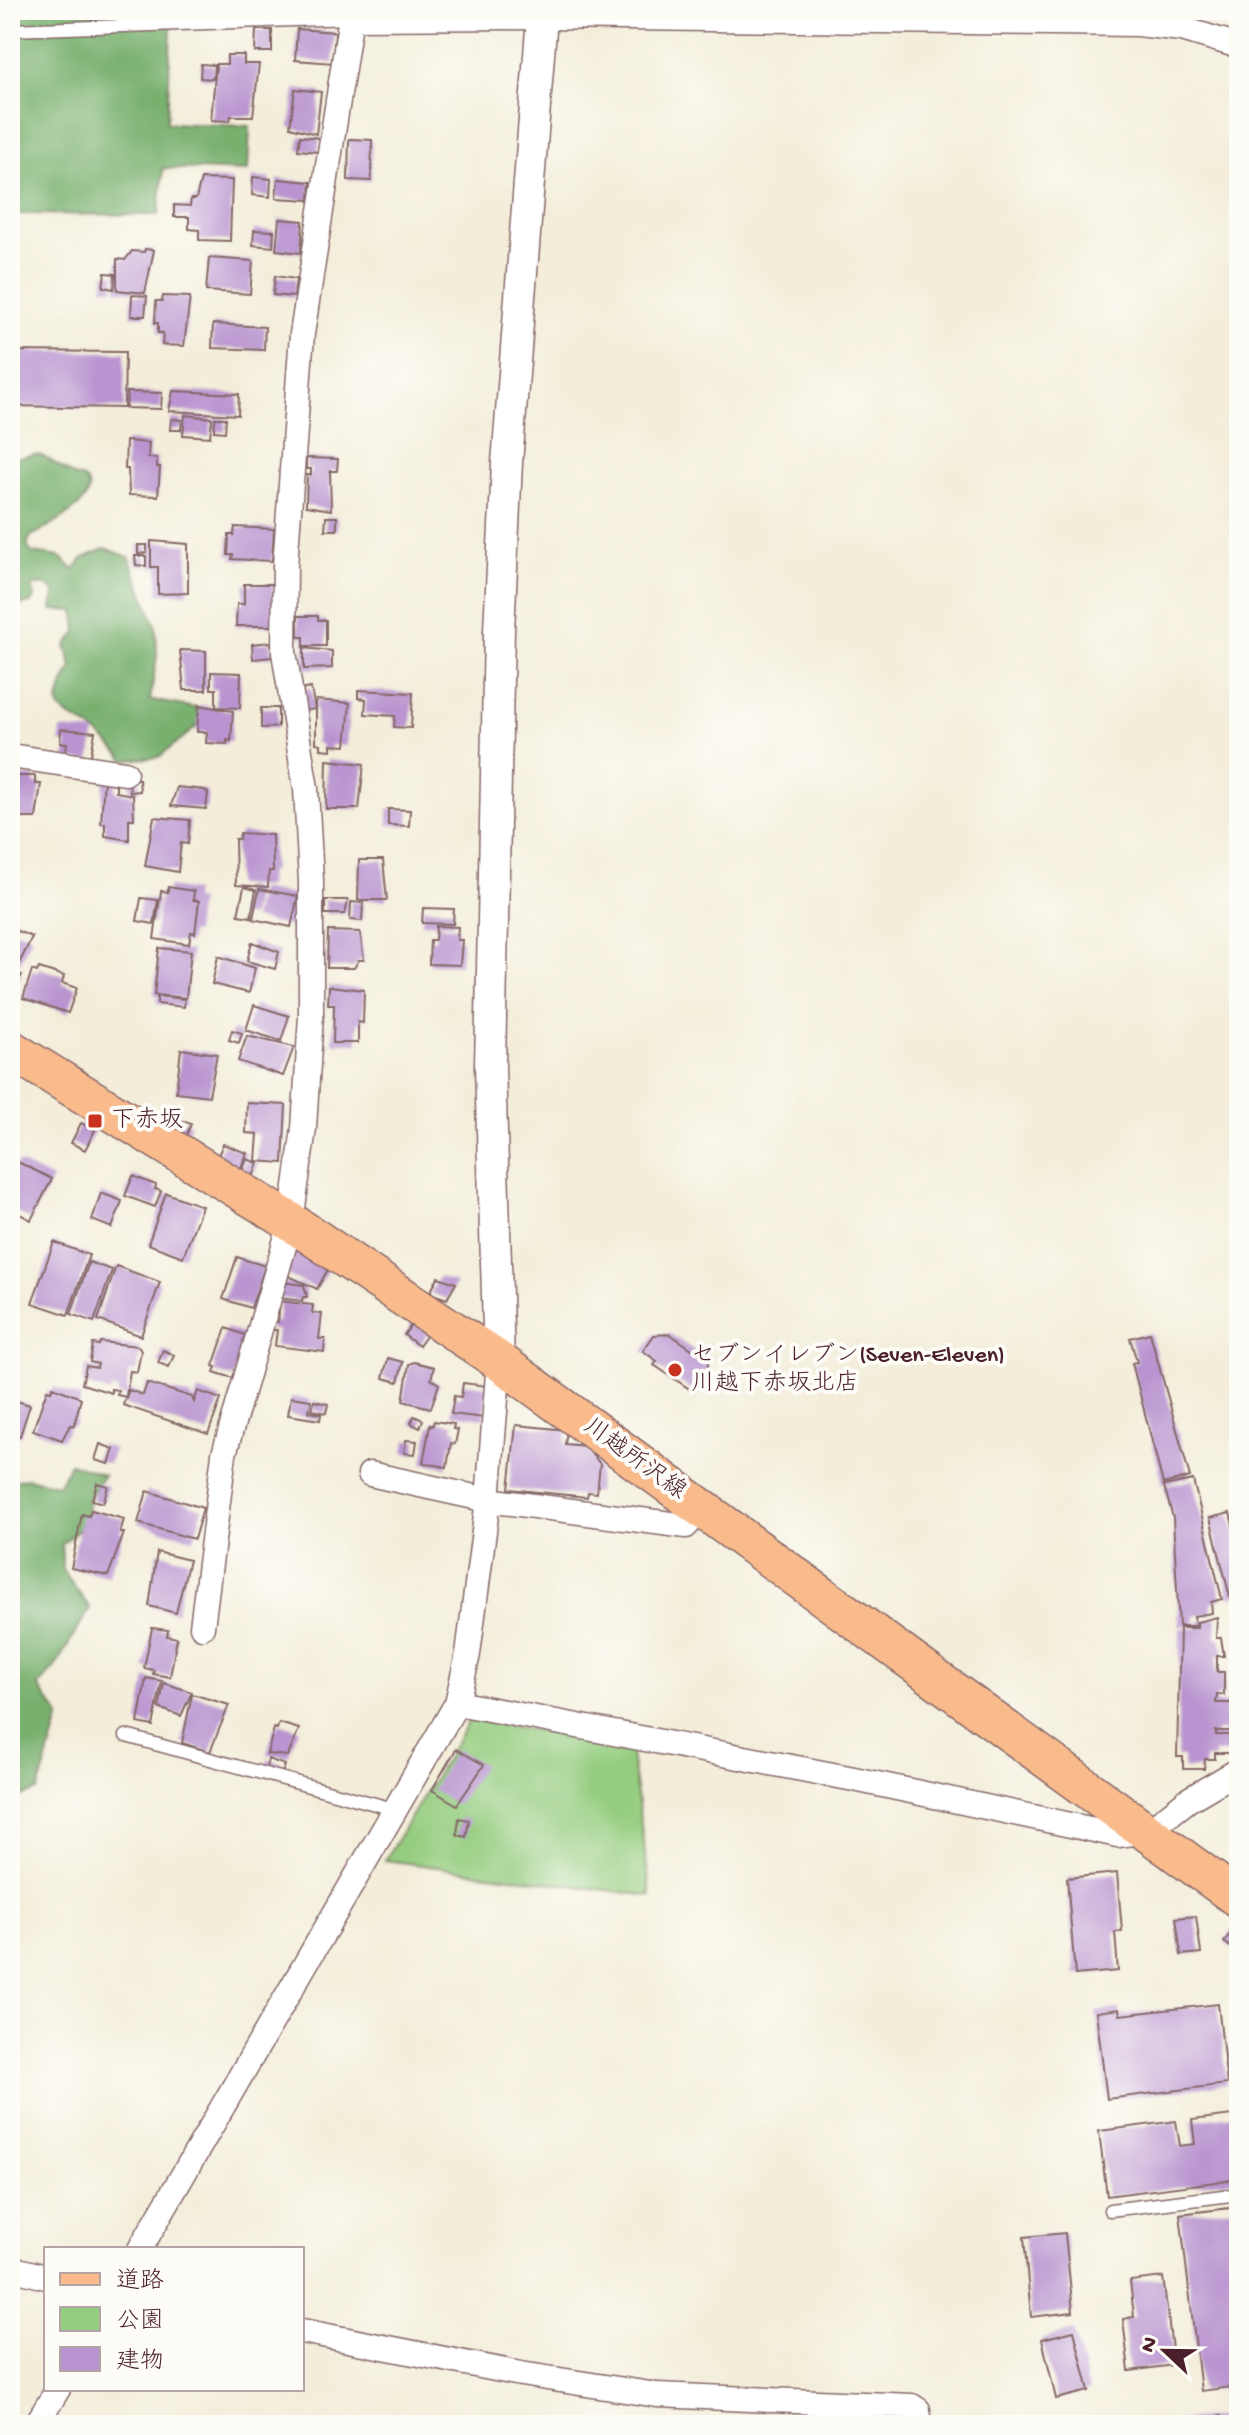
<svg xmlns="http://www.w3.org/2000/svg" width="1249" height="2435" viewBox="0 0 1249 2435" font-family="'Gochi Hand','Klee One',sans-serif">
<style>
.green{fill:#95cd80;stroke:#707656;stroke-width:2}
.forest{fill:#78b06e;stroke:#61684c;stroke-width:2}
.building{fill:#b994d0}
.lines{fill:none;stroke-linecap:round;stroke-linejoin:round}
.service-casing{stroke:#856768;stroke-width:15}
.minor-casing{stroke:#856768;stroke-width:27}
.tertiary-casing{stroke:#856768;stroke-width:33}
.primary-casing{stroke:#856768;stroke-width:41}
.service{stroke:#fff;stroke-width:12}
.minor{stroke:#fff;stroke-width:24}
.tertiary{stroke:#fff;stroke-width:30}
.primary{stroke:#fabb8c;stroke-width:38}
.poi-dot{fill:#c8321e;stroke:#fdfcf7;stroke-width:3}
.labels{text-anchor:middle;dominant-baseline:central;stroke-width:8;stroke-linejoin:round;paint-order:stroke}
.poi-label{font-size:24px;fill:#4a1f2b;stroke:#fdfcf7;text-anchor:start}
.street-label{font-size:24px;fill:#4a1f2b;stroke:#fdfcf7}
</style>
<rect width="100%" height="100%" fill="#fdfcf7"/>
<filter id="ink" filterUnits="userSpaceOnUse"><feTurbulence type="fractalNoise" baseFrequency=".0125" numOctaves="2"/><feDisplacementMap in="SourceGraphic" scale="16" xChannelSelector="R" yChannelSelector="G"/><feConvolveMatrix kernelMatrix="1 2 1 2 8 2 1 2 1" color-interpolation-filters="sRGB"/></filter>
<filter id="wash" filterUnits="userSpaceOnUse"><feTurbulence type="fractalNoise" baseFrequency=".006" numOctaves="4" result="noise"/><feDisplacementMap in="SourceGraphic" scale="32" xChannelSelector="R" yChannelSelector="G"/><feGaussianBlur stdDeviation="1.8" result="paint"/><feColorMatrix in="noise" values="0 0 0 0 0 0 0 0 0 0 0 0 0 0 0 0 0 1.4 0 .05"/><feComposite in="paint" operator="in"/></filter>
<g filter="url(#wash)">
<rect width="100%" height="100%" fill="#f3edd9"/>
<!-- green -->
<path class="green" d="M470,1719l160,28 21,149 -266,-36z"/>
<!-- forest -->
<path class="forest" d="M10,10h162l-5,113 83,3 -2,45 -85,-3 -4,47 -149,-1z
M36,454c15,4 24,14 38,22 3,2 8,1 11,4 19,21 -43,49 -55,57l-3,9 5,7 28,4 14,13 8,-11 23,-11 24,9 27,69 1,30 -7,44 52,9 -2,15 -41,33 -33,3c-10,-9 -19,-19 -29,-27 -37,-27 -52,-14 -25,-66l-6,-21 11,-14 -2,-21 -23,-1 2,-19 -11,-7 -11,2 3,11 -5,6 -20,4v-148z
M70,1463l34,12 -15,22 -3,26 -24,21v26l28,38 -35,59 -17,19 22,30 -22,75 -28,10v-319l16,-4 33,7z"/>
<g id="blocks">
<!-- building -->
<path class="building" d="M297,29l38,3 -2,31 -38,-3z
M256,30h16v22h-17z
M227,55h17v9h15l-6,52h-22l-1,5 -19,-1 5,-56h11z
M201,64l13,1 -1,14 -13,-1z
M295,89l26,3 -5,42 -26,-7z
M300,136l20,2 -2,14 -20,-2z
M349,139l23,1 -1,41 -23,-1z
M253,177l18,2 -1,18 -18,-2z
M201,179l31,1 -2,61 -31,-1v-10l-10,-1v-12h-15v-12l16,1 1,-7h5z
M278,179l33,3 -1,18 -34,-2z
M279,219l24,2 -2,32 -25,-3z
M254,230l20,1 -1,16 -20,-2z
M145,249l9,1 -9,43 -28,-3v-31l8,1 7,-9 12,1z
M209,258l44,3 -3,33 -44,-3z
M105,273l10,1 -1,15 -11,-2z
M275,276l21,3 -2,18 -21,-2z
M132,295l15,1 -2,20h-14z
M163,296l27,1 -6,49 -22,-1 1,-12h-5v-10h-3l1,-22h6z
M213,324l52,3 -1,23 -52,-2z
M10,351l115,1 -1,56 -114,-2z
M173,391l66,3 -1,21 -69,-4z
M127,392l35,1 -1,16 -35,-1z
M185,415l27,3 -2,19 -27,-2z
M215,418h11l-1,14 -11,-1z
M171,419l11,1 -1,10h-11z
M126,441l23,2 -1,15h9v9h3l-2,29 -29,-1 -1,-26h-3z
M306,458l32,1 -1,12h-7l1,39 -25,-4 1,-31h4v-6h-5z
M326,517h11v13h-12z
M235,527l39,2 -2,32 -40,-2 1,-4h-5l1,-20h5z
M151,541l37,3v49l-30,1v-27h-7z
M138,545h9v8l-9,1z
M135,556h11v10l-10,-1z
M244,584h29v42h-37l1,-22h7z
M298,616h20v4h8v26h-22v-9h-6z
M271,642l1,15 -19,2 -1,-15z
M304,648l28,3v17l-28,1z
M180,650l26,1v39h-22z
M211,672l30,1 -1,35 -24,-1v-18h-5z
M311,688l4,21 -12,2 -3,-21z
M358,690l55,3 -2,35 -17,-1 1,-11 -30,-2 1,-15 -8,-1z
M316,700l34,3 -4,43 -15,-1v5l-10,-1v-5l-5,-1z
M199,705l34,6 -2,30 -4,-1v4l-21,-1 1,-11h-10z
M261,708h17v19l-17,1z
M61,729l34,3 -5,29 -25,-2 2,-16h-7z
M327,760l37,4 -5,45h-33z
M18,776h17v8h6l-5,34h-26v-33h7z
M116,779v13l17,3 1,24h-5v21l-24,-4v-13h-4l3,-43z
M129,779h10l1,12 -10,1z
M177,787l28,3 3,3 -2,16 -35,-3z
M388,809l22,1 -1,16 -21,-1z
M154,817l36,3 -2,24 -7,-1 -3,29 -33,-6z
M240,833l32,2 1,36h-4l-1,16 -32,-2 -1,-46h4z
M359,860h24l4,40h-29z
M168,887l26,4 -1,9 6,1 -4,32 -4,-1 -2,12 -35,-5 7,-48 7,1z
M244,887l12,3 -5,27 -13,-2z
M259,889l39,7 -7,31 -38,-8z
M141,898l17,2 -4,24 -17,-3z
M325,900h23l-3,14h-20z
M351,902l12,1 -1,18 -12,-1z
M423,908l31,1 -1,15 -31,-1z
M436,926l22,1 -1,13h5l-2,25 -31,-1 1,-24h5z
M10,928l22,9 -15,31 -7,-3z
M328,931l32,1 4,28h-5l-5,8h-27z
M252,942l27,10 -4,17 -28,-8z
M159,948l32,3 -5,47 -32,-3z
M218,956l37,12 -6,25 -37,-9z
M10,968l12,7 -12,19z
M39,968l25,8 -2,7 15,5 -9,25 -45,-15 9,-28 5,2z
M329,986l35,4 -1,33 -5,-1v21h-25l1,-38h-6z
M157,996l28,3 -1,8 -27,-3z
M254,1005l35,11 -8,25 -35,-11z
M232,1030l10,3 -3,10 -10,-3z
M247,1036l47,11 -11,29 -45,-15z
M181,1049l36,5 -8,42 -33,-4z
M247,1103l39,2 -3,58 -27,-2 2,-27 -12,-1z
M164,1111l11,5 -6,15 -12,-4z
M179,1119l12,5 -6,15 -12,-5z
M81,1123l14,7 -10,20 -14,-7z
M223,1144l24,9 -7,17 -24,-10z
M247,1159l11,4 -6,17 -12,-5z
M18,1162l34,17 -21,41 -21,-11v-31z
M133,1176l23,9 -1,4 6,2 -6,16 -30,-11z
M101,1193l21,8 -10,27 -20,-8z
M166,1193l36,13 -19,51 -35,-13z
M54,1242l35,13 -21,60 -36,-12z
M293,1242l38,22 -14,25 -33,-15z
M237,1257l28,9 -14,42 -28,-9z
M89,1262l23,8 -18,52 -23,-8z
M116,1266l44,16 -19,54 -43,-16z
M438,1277l18,6 -9,16 -17,-6z
M280,1282l24,3 3,12h-4l-1,4 -24,-3z
M280,1301l33,4 -1,8 10,1 -3,25h6l-1,13 -49,-6 2,-16h-7l1,-9 7,1z
M414,1321l15,11 -10,14 -15,-11z
M226,1328l19,7 -2,6 6,2 -16,35 -19,-6 2,-5 -3,-1z
M1150,1333l40,144 -27,7 -31,-121 5,-1 -7,-24z
M670,1334l38,26v10l-14,22 -40,-27 3,-4 -14,-10 11,-16z
M100,1342l38,4 3,5 -4,21 -7,-1 -4,26 -9,-2 1,-5 -7,-1v4l-29,-9 4,-18 11,2 1,-4 -8,-2 3,-18 6,1z
M163,1350l11,5 -5,12 -11,-4z
M388,1358l15,4 -5,20 -15,-4z
M414,1362l20,5 -3,12 8,5 -8,24 -28,-7 6,-37z
M147,1383l45,14 2,5 4,-11 23,8 -13,35 -85,-29 6,-15 14,5z
M463,1383l25,3 -4,32 -33,-4 3,-18 7,1z
M53,1387l28,11 -7,28 -4,-1 -8,15 -29,-10 14,-40 4,1z
M291,1397l20,3 -2,12 12,2 -1,6 -32,-5z
M10,1399l20,6 -10,31 -10,-3z
M314,1401l14,3 -2,9 -14,-3z
M414,1416l9,4 -3,8 -9,-5z
M434,1421l20,3 -1,5 5,1 -3,14 -4,-1 -4,24 -24,-4 7,-38 3,1z
M516,1425l51,5 -2,14 21,2 14,18 -3,29 -9,-1 -1,5 -78,-8z
M406,1440l11,1 -2,13 -11,-1z
M100,1444l14,5 -5,15 -14,-4z
M1193,1480l29,119 -11,3 1,11 -18,3 1,10h-16l-6,-108 -9,-32z
M97,1483l11,3 -5,17 -11,-3z
M147,1491l56,17 -9,31 -56,-16z
M91,1510l33,9 -4,14h4l-16,43 -37,-8 11,-54 7,2z
M1230,1513l9,35v47l-9,2 -20,-79z
M157,1552l32,8 -13,53 -27,-7z
M1217,1617l-1,21h5l3,18h-7v16h7v23h-7l-1,8h23v18h-6v10h-17v4h23l-1,18h-23v6h-10l-1,10h-21v-12h-6l3,-129h17v-6z
M152,1628l16,2 -1,6 10,2 -7,39 -17,-3 1,-4 -10,-2z
M146,1678l16,3 -9,45 -15,-3z
M164,1683l28,9 -11,24 -22,-8z
M192,1694l37,11 -19,47 -28,-9z
M279,1723l20,6 -11,27 -21,-2 7,-26 3,1z
M456,1749l28,16 -27,40 -25,-15z
M268,1759l17,6 -4,12 -16,-5z
M459,1818l10,2 -3,17 -9,-2z
M1117,1873l5,58 -7,1 3,39 -43,4 -8,-97z
M1196,1916l5,37 -20,2 -5,-37z
M1237,1924l2,1v28l-15,-11z
M1218,2004l9,80 -120,15 -11,-87 23,-3 1,6z
M1232,2115l7,64 -132,17 -8,-65 77,-10 4,25 15,-2 -3,-24z
M1239,2207v179l-38,5 -21,-177z
M1065,2233l8,79 -42,5 -7,-80z
M1163,2277l11,88 -45,6 -6,-52 11,-2 -4,-36z
M1074,2331l15,60 -33,8 -14,-60z
M1221,2416l1,9h-56l-1,-3z"/>
</g>
</g>
<g filter="url(#ink)">
<use href="#blocks" fill-opacity="0" stroke="#856768" stroke-width="2"/>
<g class="lines">
<defs>
<path id="service" d="M10,30l341,-12
M126,1736l271,74
M1110,2210l129,-16"/>
<path id="minor" d="M351,18l191,-1 596,7 44,5 57,17
M10,756l115,17
M370,1474l118,26 198,26 15,-17
M202,1627l22,-173 67,-232 13,-94 7,-113v-134l-5,-92 -22,-137 1,-86 17,-232 50,-324
M457,1703l397,76 264,56 30,-4 40,-31 51,-30
M140,2249l317,-546 11,-49 20,-154 11,-139
M10,2268l36,9
M302,2331l219,43 136,21 255,11 6,4 2,15
M36,2425l22,-36"/>
<path id="tertiary" d="M499,1361l-9,-295 9,-435 8,-168 35,-446"/>
<path id="primary" d="M10,1049l281,173 208,139 740,538"/>
</defs>
<!-- service casing -->
<use href="#service" class="service-casing"/>
<!-- minor casing -->
<use href="#minor" class="minor-casing"/>
<!-- tertiary casing -->
<use href="#tertiary" class="tertiary-casing"/>
<!-- primary casing -->
<use href="#primary" class="primary-casing"/>
<!-- service -->
<use href="#service" class="service"/>
<!-- minor -->
<use href="#minor" class="minor"/>
<!-- tertiary -->
<use href="#tertiary" class="tertiary"/>
<!-- primary -->
<use href="#primary" class="primary"/>
</g>
</g>
<!-- markers -->
<g class="poi-dot">
<rect x="87" y="1113" width="16" height="16" rx="4"/>
<circle cx="675" cy="1370" r="8"/>
</g>
<g class="labels">
<!-- poi labels -->
<g class="poi-label">
<text x="111" y="1121">下赤坂</text>
<text x="691" y="1356">セブンイレブン(Seven-Eleven)<tspan x="691" dy="28">川越下赤坂北店</tspan></text>
</g>
<!-- street labels -->
<g class="street-label">
<text transform="translate(634 1460) rotate(36)">川越所沢線</text>
</g>
</g>
<!-- margin -->
<rect width="1249" height="2435" fill="none" stroke="#fdfcf7" stroke-width="40"/>
<!-- legend -->
<rect x="44" y="2247" width="260" height="144" fill="#fdfcf7" stroke="#b5a4a5" stroke-width="2"/>
<rect x="60" y="2273" width="40" height="12" fill="#fabb8c" stroke="#b5a4a5" stroke-width="2"/>
<text x="116" y="2287" font-size="24" fill="#4a1f2b">道路</text>
<rect x="60" y="2307" width="40" height="24" fill="#95cd80" stroke="#b5a4a5" stroke-width="2"/>
<text x="116" y="2327" font-size="24" fill="#4a1f2b">公園</text>
<rect x="60" y="2347" width="40" height="24" fill="#b994d0" stroke="#b5a4a5" stroke-width="2"/>
<text x="116" y="2367" font-size="24" fill="#4a1f2b">建物</text>
<!-- north arrow -->
<g transform="translate(1165 2351) rotate(292)" stroke="#fdfcf7" stroke-width="6" paint-order="stroke">
<path d="M0-6L14 30L0 20L-14 30Z" fill="#4a1f2b"/>
<text y="-12" font-size="22" font-weight="bold" text-anchor="middle" fill="#4a1f2b">N</text>
</g>
</svg>
